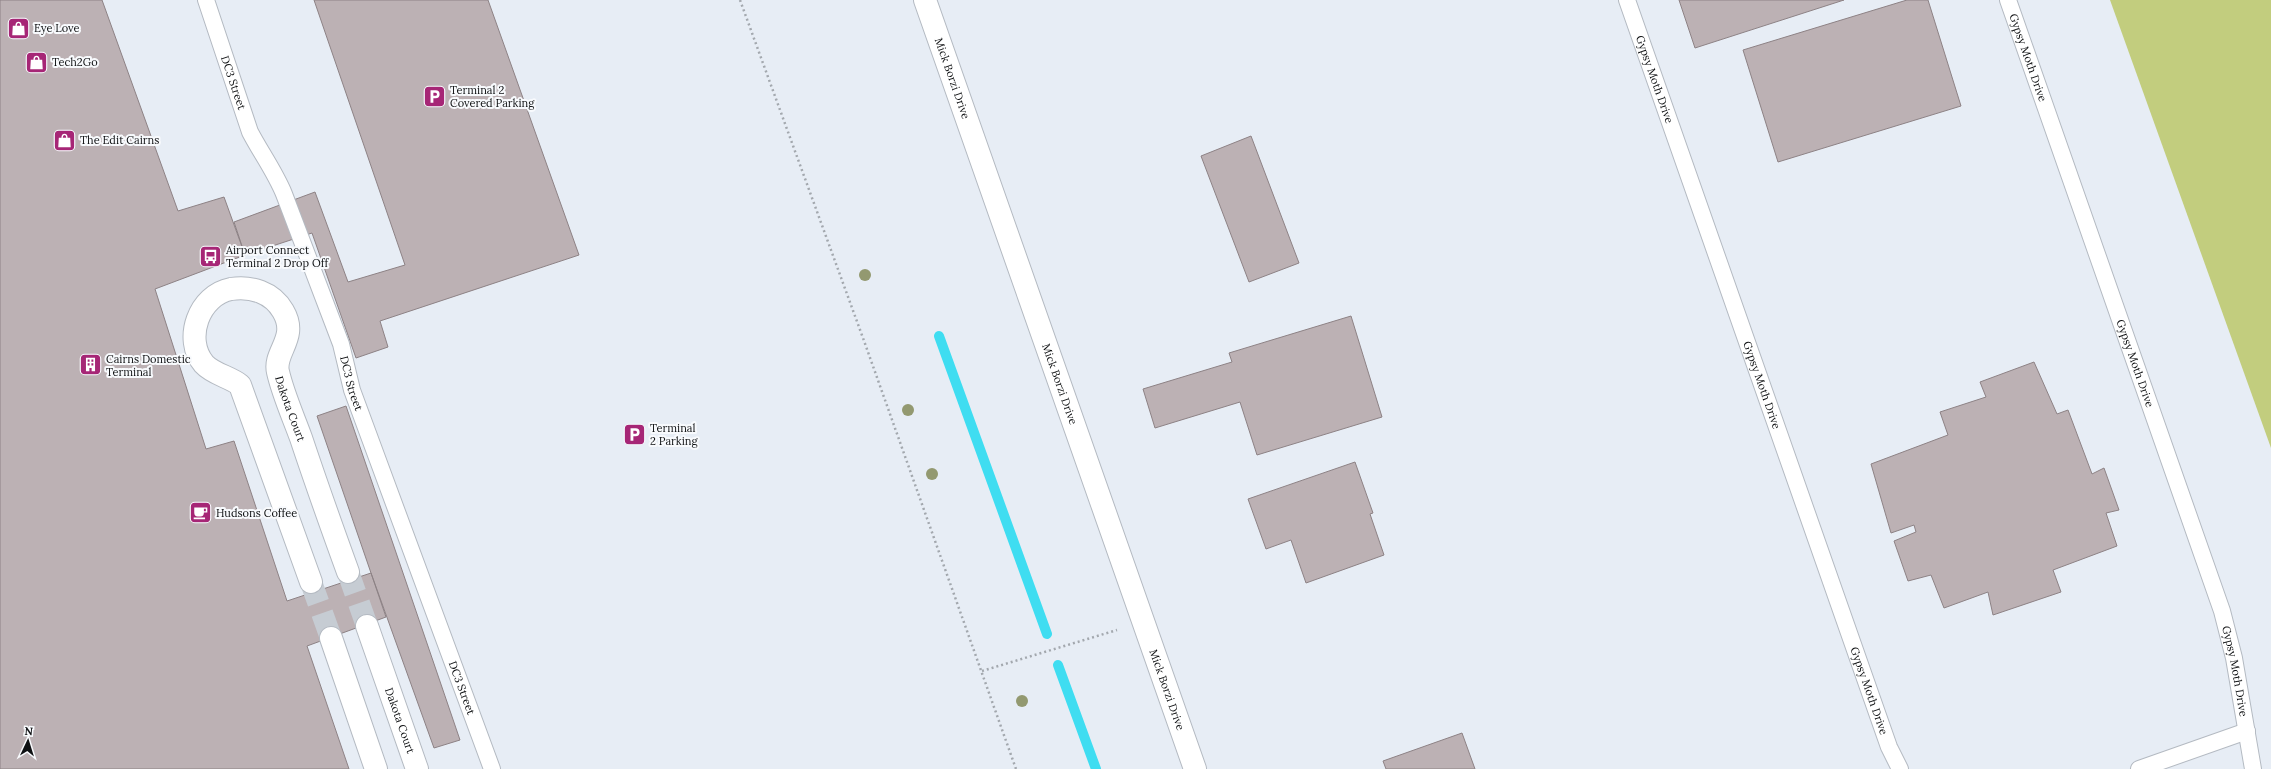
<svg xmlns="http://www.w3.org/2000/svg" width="2271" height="769" viewBox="0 0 2271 769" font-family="Lora,serif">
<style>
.green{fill:#c2cd7e}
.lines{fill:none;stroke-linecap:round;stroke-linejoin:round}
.stream{stroke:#3fddf1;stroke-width:10}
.building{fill:#bcb1b4;stroke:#8d8285}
.street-tunnel{stroke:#c6ccd3;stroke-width:22;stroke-dasharray:22 11;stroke-linecap:butt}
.lane-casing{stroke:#b4bac2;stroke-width:18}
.street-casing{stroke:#b4bac2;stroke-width:24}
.secondary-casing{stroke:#b4bac2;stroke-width:24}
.path{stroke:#a3a8ae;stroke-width:2.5;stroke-dasharray:2 3;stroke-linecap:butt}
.lane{stroke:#fff;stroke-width:16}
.street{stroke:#fff;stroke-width:22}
.secondary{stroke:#fff;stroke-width:22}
.tree{fill:#939970}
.labels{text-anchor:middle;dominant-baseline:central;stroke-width:4;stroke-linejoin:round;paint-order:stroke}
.poi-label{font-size:11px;fill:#0e1012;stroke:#f8fafd;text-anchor:start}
.street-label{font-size:11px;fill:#0e1012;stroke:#f8fafd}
</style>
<rect width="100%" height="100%" fill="#e7edf5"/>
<!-- green -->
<path class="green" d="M2110,0h161v448z"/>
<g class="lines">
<!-- stream -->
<path class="stream" d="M939,336l108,298
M1058,665l38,104"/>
</g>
<!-- building -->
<path class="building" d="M0,0h102l76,211 46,-14 21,58 -90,34 51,160 28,-8 53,160 84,-28 15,44 -79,29 42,123h-349z
M314,0h174l91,255 -199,66 8,26 -32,11 -44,-125 -67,22 -11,-33 81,-30 33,90 57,-17z
M1679,0h165l-149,48z
M1907,0h21l33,106 -183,56 -35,-112z
M1251,136l48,127 -50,19 -48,-126z
M1351,316l31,101 -125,38 -17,-53 -85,26 -12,-39 89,-27 -3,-9z
M2034,362l23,52 11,-4 24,64 12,-6 15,42 -13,3 11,33 -64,24 8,22 -68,23 -5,-23 -44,16 -13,-33 -23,6 -14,-40 22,-9 -2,-7 -23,8 -20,-69 77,-29 -8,-23 46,-15 -6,-15z
M346,406l114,334 -26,8 -63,-175 -54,-157z
M1355,462l18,51 -3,1 14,41 -78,28 -15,-43 -25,9 -18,-50z
M1462,733l13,36h-89l-3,-8z"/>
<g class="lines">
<!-- street-tunnel -->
<path class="street-tunnel" d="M348,572l19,54
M311,582l20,56"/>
<defs>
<g id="lane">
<path id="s1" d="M206,0l44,132c11,21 25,40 34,62l57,150 11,46 140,379"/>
<path id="s2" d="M1627,0l262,747 11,22"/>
<path id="s3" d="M2008,0l214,611 12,47 19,111"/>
<path d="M2139,769l108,-38"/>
</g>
<g id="street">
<path id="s4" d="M311,582l-71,-197c-10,-8 -27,-11 -36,-21 -21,-25 -5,-69 27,-75 20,-3 41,3 52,22 16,27 -10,41 -5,61 5,22 15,44 23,66 15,45 31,90 47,134"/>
<path id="s5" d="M367,626l50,143"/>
<path d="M331,638l45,131"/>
</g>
<g id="secondary">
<path id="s6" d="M925,0l270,769"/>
</g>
</defs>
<!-- lane casing -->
<use href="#lane" class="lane-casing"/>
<!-- street casing -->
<use href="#street" class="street-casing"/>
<!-- secondary casing -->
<use href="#secondary" class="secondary-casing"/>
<!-- path -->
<path class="path" d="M740,0l123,338 153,431
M982,671l135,-41"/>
<!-- lane -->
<use href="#lane" class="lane"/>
<!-- street -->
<use href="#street" class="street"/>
<!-- secondary -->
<use href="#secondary" class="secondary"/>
</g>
<!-- trees -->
<g class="tree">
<circle cx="865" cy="275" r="6"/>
<circle cx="908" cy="410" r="6"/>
<circle cx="932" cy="474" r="6"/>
<circle cx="1022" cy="701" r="6"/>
</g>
<!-- icons -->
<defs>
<symbol id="shop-square" viewBox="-11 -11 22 22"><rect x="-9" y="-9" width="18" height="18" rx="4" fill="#a62676" stroke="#f8fafd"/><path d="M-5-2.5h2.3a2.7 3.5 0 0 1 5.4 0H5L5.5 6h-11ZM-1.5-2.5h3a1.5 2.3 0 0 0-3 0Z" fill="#fff"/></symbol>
<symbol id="parking-square" viewBox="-11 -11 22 22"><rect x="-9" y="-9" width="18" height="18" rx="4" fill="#a62676" stroke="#f8fafd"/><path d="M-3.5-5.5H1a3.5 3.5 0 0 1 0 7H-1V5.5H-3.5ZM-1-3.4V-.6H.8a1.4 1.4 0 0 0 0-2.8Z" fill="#fff"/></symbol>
<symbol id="bus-square" viewBox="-11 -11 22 22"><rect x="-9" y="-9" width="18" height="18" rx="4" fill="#a62676" stroke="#f8fafd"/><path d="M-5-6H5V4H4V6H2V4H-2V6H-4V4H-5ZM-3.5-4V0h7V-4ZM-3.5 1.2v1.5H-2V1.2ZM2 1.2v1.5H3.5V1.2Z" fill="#fff"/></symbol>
<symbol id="building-square" viewBox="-11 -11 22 22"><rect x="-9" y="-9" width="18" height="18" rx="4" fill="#a62676" stroke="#f8fafd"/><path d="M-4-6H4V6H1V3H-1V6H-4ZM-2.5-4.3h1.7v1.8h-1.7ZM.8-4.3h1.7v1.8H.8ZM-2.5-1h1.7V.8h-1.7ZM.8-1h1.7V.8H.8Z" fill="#fff"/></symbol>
<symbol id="cafe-square" viewBox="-11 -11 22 22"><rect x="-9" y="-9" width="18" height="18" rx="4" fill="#a62676" stroke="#f8fafd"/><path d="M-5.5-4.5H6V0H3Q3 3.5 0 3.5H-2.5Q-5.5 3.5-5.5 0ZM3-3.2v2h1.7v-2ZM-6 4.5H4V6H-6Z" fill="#fff"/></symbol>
</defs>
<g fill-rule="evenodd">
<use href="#shop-square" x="6" y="16" width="25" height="25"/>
<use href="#shop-square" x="24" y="50" width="25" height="25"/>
<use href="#parking-square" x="422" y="84" width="25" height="25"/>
<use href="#shop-square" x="52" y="128" width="25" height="25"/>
<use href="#bus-square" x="198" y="244" width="25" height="25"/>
<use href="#building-square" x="78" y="352" width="25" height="25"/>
<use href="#parking-square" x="622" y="422" width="25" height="25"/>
<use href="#cafe-square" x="188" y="500" width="25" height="25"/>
</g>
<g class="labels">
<!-- poi labels -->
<g class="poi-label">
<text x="34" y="28">Eye Love</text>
<text x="52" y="62">Tech2Go</text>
<text x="450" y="90">Terminal 2<tspan x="450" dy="13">Covered Parking</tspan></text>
<text x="80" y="140">The Edit Cairns</text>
<text x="226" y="250">Airport Connect<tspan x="226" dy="13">Terminal 2 Drop Off</tspan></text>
<text x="106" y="359">Cairns Domestic<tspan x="106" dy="13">Terminal</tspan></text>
<text x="650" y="428">Terminal<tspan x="650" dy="13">2 Parking</tspan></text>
<text x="216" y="513">Hudsons Coffee</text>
</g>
<!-- street labels -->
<g class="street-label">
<text stroke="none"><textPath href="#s3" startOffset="61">Gypsy Moth Drive</textPath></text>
<text stroke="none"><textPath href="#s6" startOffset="83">Mick Borzi Drive</textPath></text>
<text stroke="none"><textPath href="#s2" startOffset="84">Gypsy Moth Drive</textPath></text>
<text stroke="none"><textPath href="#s1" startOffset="87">DC3 Street</textPath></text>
<text stroke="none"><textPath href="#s3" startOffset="385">Gypsy Moth Drive</textPath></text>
<text stroke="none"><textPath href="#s1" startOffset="411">DC3 Street</textPath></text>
<text stroke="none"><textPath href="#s6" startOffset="407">Mick Borzi Drive</textPath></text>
<text stroke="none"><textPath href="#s2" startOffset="408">Gypsy Moth Drive</textPath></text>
<text stroke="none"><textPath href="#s4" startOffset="508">Dakota Court</textPath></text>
<text stroke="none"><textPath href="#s3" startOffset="709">Gypsy Moth Drive</textPath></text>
<text stroke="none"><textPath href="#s1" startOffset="735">DC3 Street</textPath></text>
<text stroke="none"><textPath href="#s6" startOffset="731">Mick Borzi Drive</textPath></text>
<text stroke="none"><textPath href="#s2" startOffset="732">Gypsy Moth Drive</textPath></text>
<text stroke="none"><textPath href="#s5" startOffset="100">Dakota Court</textPath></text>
</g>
</g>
<!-- north arrow -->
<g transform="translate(28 741) rotate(4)" stroke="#f8fafd" stroke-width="3" paint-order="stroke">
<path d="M0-3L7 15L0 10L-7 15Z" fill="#0e1012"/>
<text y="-6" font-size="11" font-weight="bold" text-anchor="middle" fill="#0e1012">N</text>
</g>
</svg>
